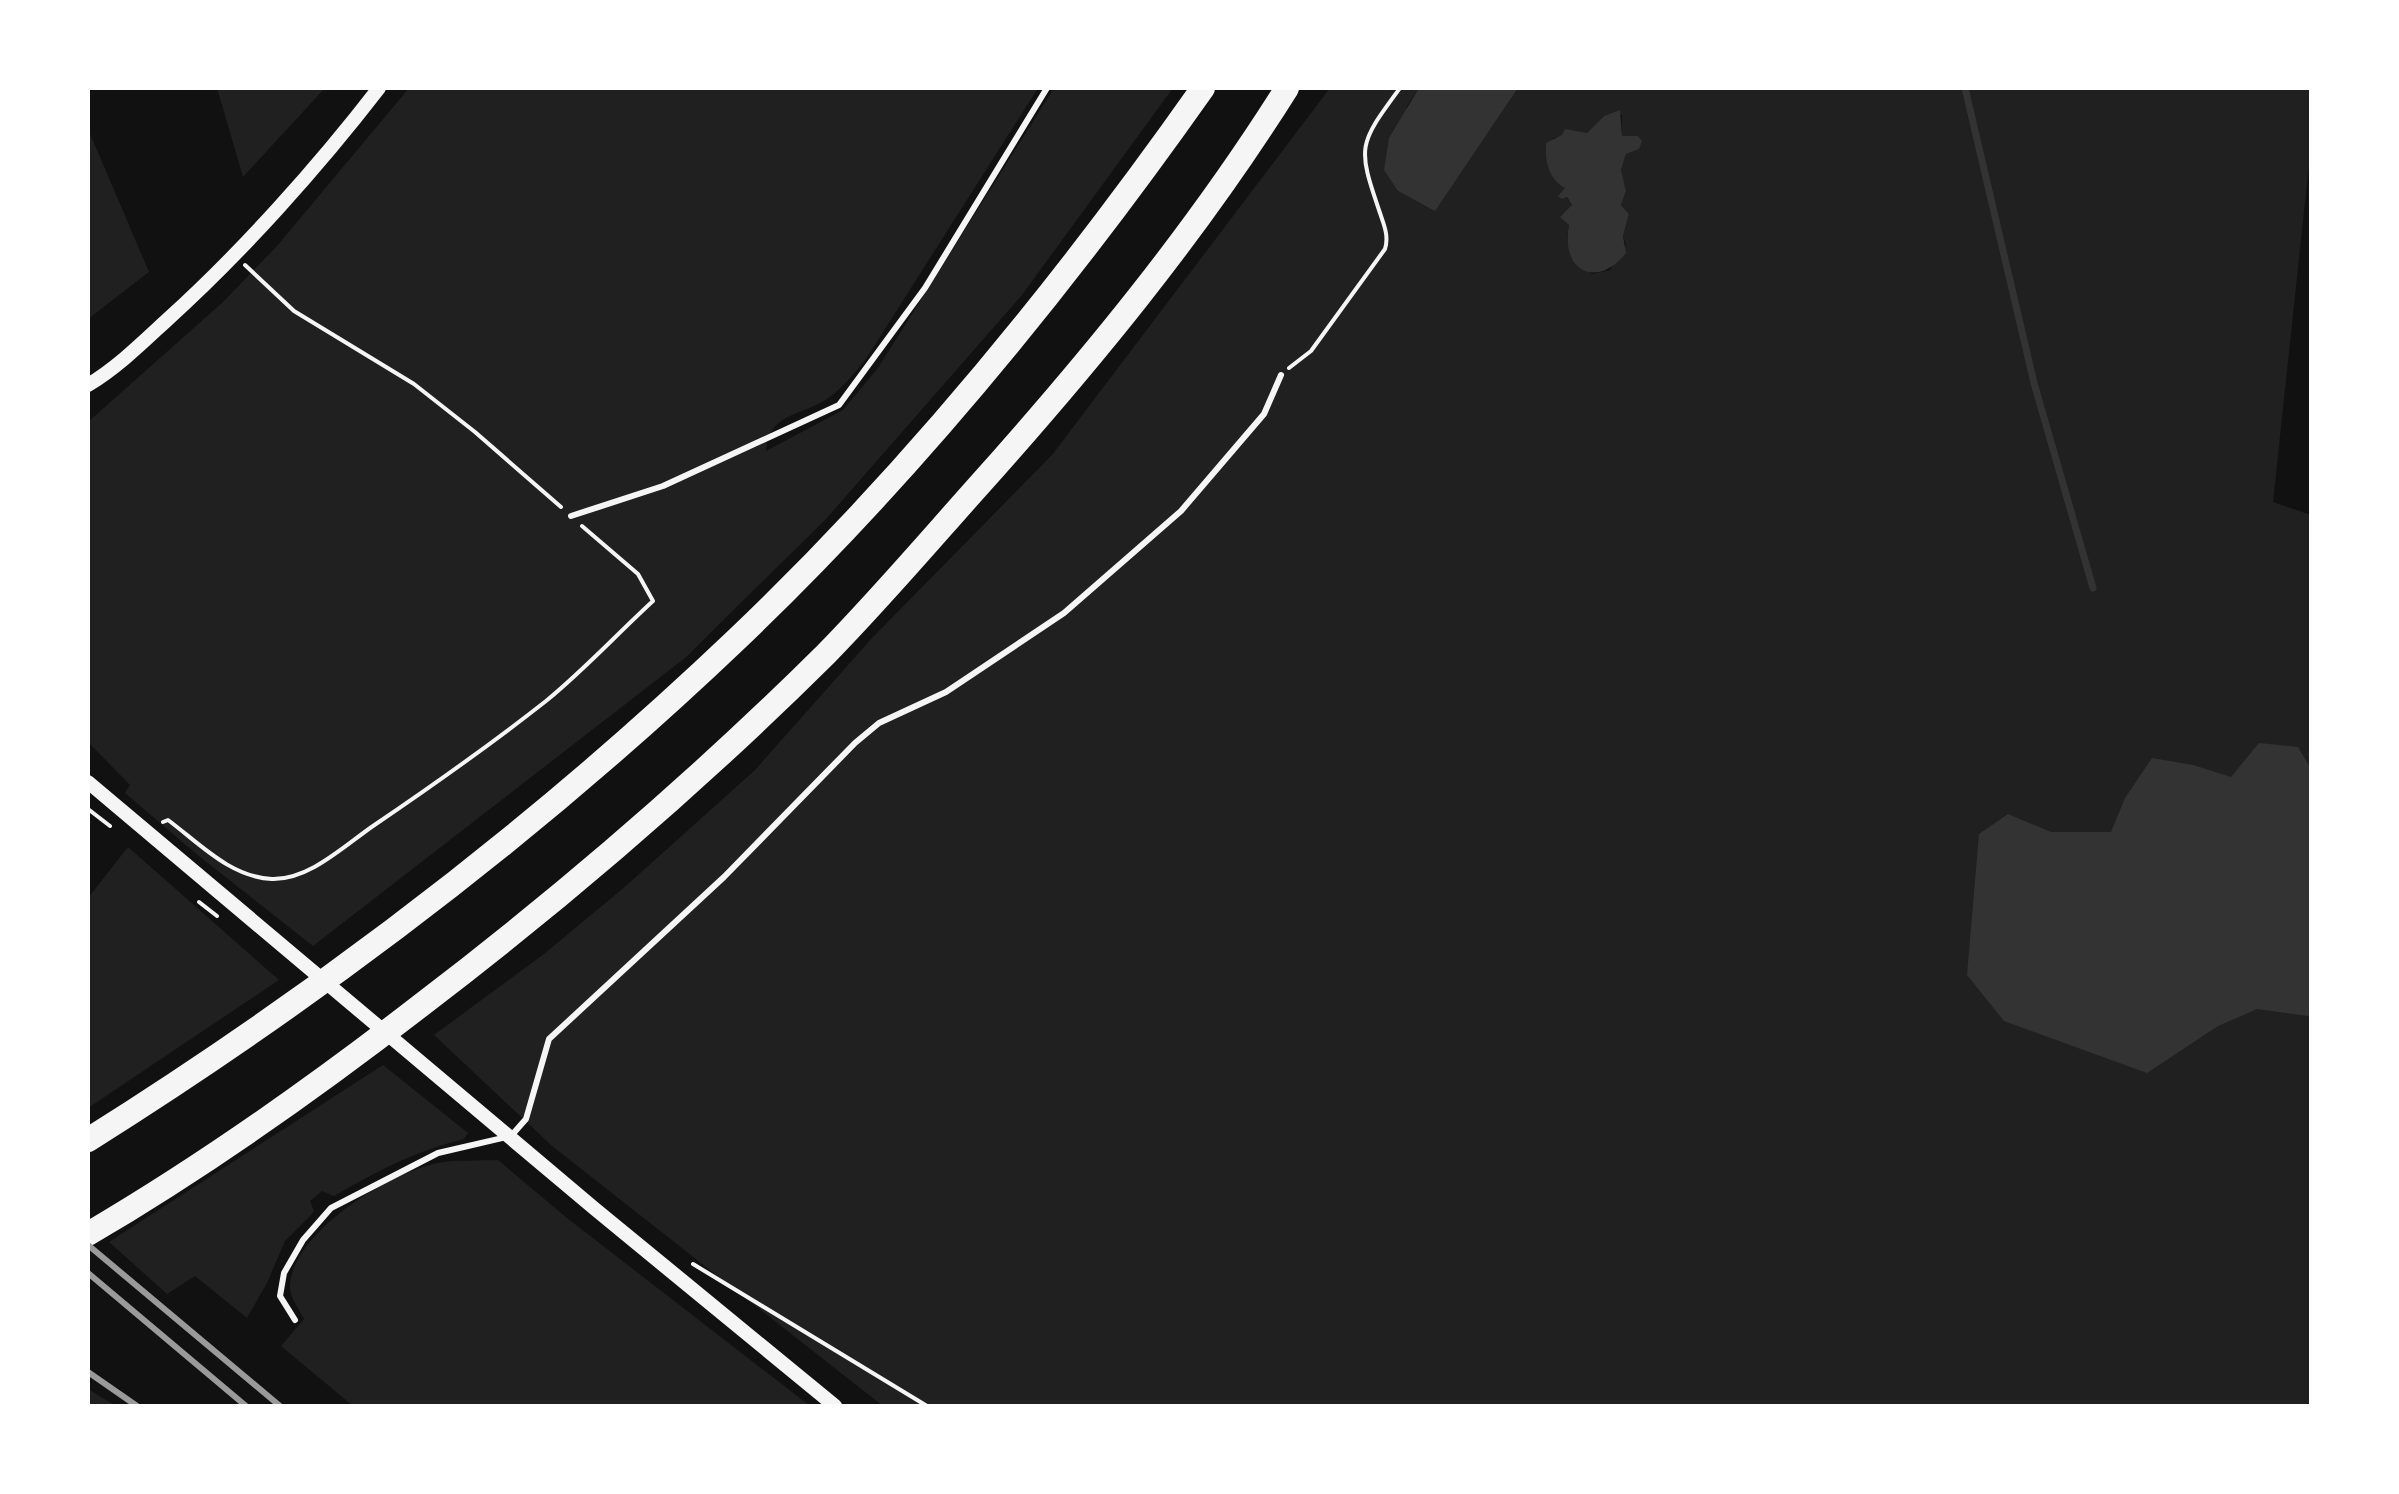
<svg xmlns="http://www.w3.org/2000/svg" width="2399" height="1494" viewBox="0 0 2399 1494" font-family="Arial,sans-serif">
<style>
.green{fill:#202020;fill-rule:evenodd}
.water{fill:#333}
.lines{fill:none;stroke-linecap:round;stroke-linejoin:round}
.stream{stroke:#333;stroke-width:7}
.path{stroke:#f5f5f5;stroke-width:4}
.service{stroke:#f5f5f5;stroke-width:6}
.tertiary{stroke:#f5f5f5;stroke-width:14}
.motorway{stroke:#f5f5f5;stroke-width:24}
.rail{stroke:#9a9a9a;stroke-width:6}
</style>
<rect width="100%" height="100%" fill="#111"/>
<!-- green -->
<path class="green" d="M217,88h108l-82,89z
M409,88h629l-174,274c-11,12 -22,27 -36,36 -27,19 -59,14 -62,53l77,-41 35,-42 176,-280h119l-151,207 -196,224 -141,139 -372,288 -113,-89 -75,-64 5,-8 -42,-43v-320l135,-120 54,-56z
M1330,88h89l-12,18 -9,85 37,19 83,-122h793v58l-38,356 38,13v891h-1428l-331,-260 -118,-111 110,-81 83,-69 128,-115 117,-132 180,-183zM1622,115v21l12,14 -8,4 -5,16 5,21 -5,14 8,9 -6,22 3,9 -16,25 -18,4c-18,-16 -29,-24 -23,-49l-8,-10 7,-3 4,-7 -9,-13 2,-4 -12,-50 34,-5 17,-17z
M88,129l61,143 -61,47z
M128,847l151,133 -191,128v-210z
M383,1065l85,68 -4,6c-51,13 -85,31 -130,57l-12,-5 -12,10 4,10 -3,4 -26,26 -18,42 -20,35 -52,-42 -28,18 -58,-52z
M498,1160l69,58 243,188h-457l-72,-60 23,-27c-5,-11 -15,-22 -14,-34 3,-52 94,-108 140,-120 20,-6 46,-4 68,-5z
M88,1389l28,17h-28z"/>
<!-- water -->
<path class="water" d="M1419,88h99l-83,123 -37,-20 -14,-21 5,-32z
M1620,110l2,26h16l4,5 -3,8 -13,5 -5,16 5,21 -5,14 8,9 -6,22 3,17c-29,37 -66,18 -57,-28l-9,-8 12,-12 -5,-8 -5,2 -4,-3 7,-8c-17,-10 -20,-27 -19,-45l16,-8 3,-6 22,4 17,-17z
M2259,743l39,4 13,22v245l-3,2 -51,-7 -39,17 -71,47 -143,-52 -37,-46 12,-141 29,-20 43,18h60l14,-34 27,-40 41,7 38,12z"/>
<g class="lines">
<!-- stream -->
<path class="stream" d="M1965,88l69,295 59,205"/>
<!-- path -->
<path class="path" d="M245,265l49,46 120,73 61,48 86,75
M1289,368l22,-17 74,-102c4,-13 -1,-24 -5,-36 -23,-67 -22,-68 20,-125
M88,809l22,17
M163,822l5,-2c31,23 62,57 104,59 37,1 72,-33 101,-53 59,-40 117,-81 173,-125 38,-31 71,-67 107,-100l-15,-27 -56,-48
M199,902l18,14
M693,1264l234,142"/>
<!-- service -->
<path class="service" d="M571,516l92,-30 176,-81 86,-117 122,-200
M295,1320l-15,-24 4,-23 19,-33 28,-32 107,-55 73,-17 15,-17 23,-80 175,-162 131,-134 24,-20 67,-31 118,-79 117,-102 83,-97 17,-39"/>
<!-- tertiary -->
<path class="tertiary" d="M88,385c30,-18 55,-43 80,-66 74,-67 150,-152 211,-231
M88,782l507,427 240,197"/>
<!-- motorway -->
<path class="motorway" d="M88,1140c232,-146 451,-312 650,-502 172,-164 329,-357 465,-550
M88,1234c116,-68 226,-146 332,-228 143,-109 279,-226 406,-352 51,-52 99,-108 147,-162 114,-127 223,-259 314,-404"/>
<!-- rail -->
<path class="rail" d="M88,1245l192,161
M88,1273l158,133
M88,1372l49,34"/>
</g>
<!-- border -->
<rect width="2399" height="1494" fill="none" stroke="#ffffff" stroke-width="180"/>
</svg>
